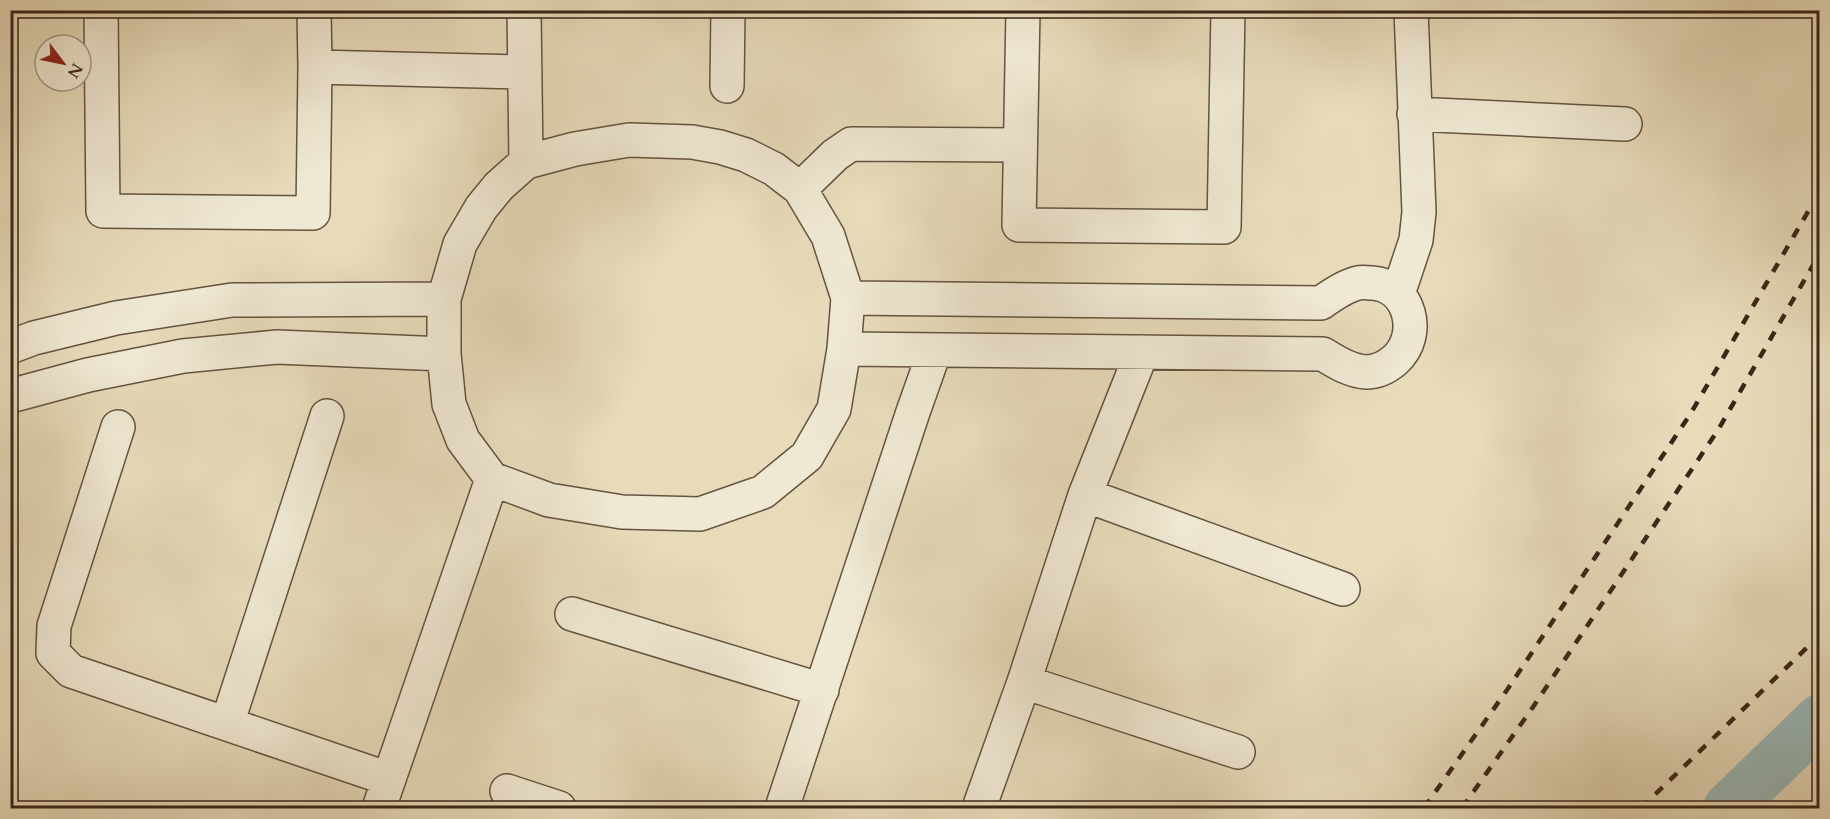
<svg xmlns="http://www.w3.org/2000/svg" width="1830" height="819" viewBox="0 0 1830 819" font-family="Cardo,serif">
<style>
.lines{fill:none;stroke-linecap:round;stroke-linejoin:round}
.river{stroke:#9ab9b9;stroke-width:50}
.minor-casing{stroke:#655341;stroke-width:36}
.minor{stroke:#efe8d2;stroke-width:33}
.rail{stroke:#3a2619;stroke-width:4.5;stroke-dasharray:10 10;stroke-linecap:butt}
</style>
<rect width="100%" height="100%" fill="#e7dbba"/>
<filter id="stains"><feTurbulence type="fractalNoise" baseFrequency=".00333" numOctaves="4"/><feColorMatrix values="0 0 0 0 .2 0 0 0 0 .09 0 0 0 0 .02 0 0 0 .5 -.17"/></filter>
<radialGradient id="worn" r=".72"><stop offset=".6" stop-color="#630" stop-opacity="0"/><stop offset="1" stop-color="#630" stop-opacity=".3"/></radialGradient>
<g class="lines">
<!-- river -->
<path class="river" d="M1728,808l92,-89"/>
<defs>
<path id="minor" d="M101,10l2,201 210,2 2,-146 210,5
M314,10l1,57
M524,10l2,152
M1023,10l-4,215 205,2 4,-217
M727,86l1,-76
M1414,114l211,10
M629,140l63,2 28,5 26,8 28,14 26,20 28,47 20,62 -4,51 -10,60 -27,47 -44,36 -63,22 -78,-2 -73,-12 -57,-21 -29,-39 -14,-36 -5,-50v-55l16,-55 21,-36 18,-22 27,-24 49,-13z
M800,189l35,-34 16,-11 169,1
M1398,294l18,-54 3,-28 -8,-202
M10,347l24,-9 82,-20 116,-18 212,-1
M844,349l479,5c13,8 27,17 43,18 11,0 21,-5 29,-12 28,-25 15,-75 -23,-77 -4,0 -10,-1 -14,0 -13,3 -26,12 -37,20l-473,-5
M10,396l78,-21 95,-19 94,-9 167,7
M118,427l-64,199 -1,27 18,18 318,108
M1085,495l258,94
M572,614l250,76
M1024,682l214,70
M227,724l100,-308
M507,791l52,17
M379,808l113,-329
M782,808l131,-396 22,-62
M979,808l45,-126 61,-187 57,-143"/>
</defs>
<!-- minor casing -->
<use href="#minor" class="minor-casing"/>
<!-- minor -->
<use href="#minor" class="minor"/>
<!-- rail -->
<path class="rail" d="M1424,808l83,-118 184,-277 129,-222
M1462,808l71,-101 185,-277 102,-177
M1641,808l179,-173"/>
</g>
<!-- margin -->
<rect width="1830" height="819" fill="none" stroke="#e7dbba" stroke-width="36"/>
<rect x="12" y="12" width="1806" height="795" fill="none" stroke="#3a2619" stroke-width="3"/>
<rect x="18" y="18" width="1794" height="783" fill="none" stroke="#3a2619" stroke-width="1.5"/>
<!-- north arrow -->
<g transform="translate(63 63) rotate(122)"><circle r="28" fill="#efe8d2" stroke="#a79a88" stroke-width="1.5"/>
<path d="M0-4.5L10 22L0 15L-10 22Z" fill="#8f2418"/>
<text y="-9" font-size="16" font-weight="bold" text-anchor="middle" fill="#3a2619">N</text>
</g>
<rect width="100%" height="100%" filter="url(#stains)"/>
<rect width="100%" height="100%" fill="url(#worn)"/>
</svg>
